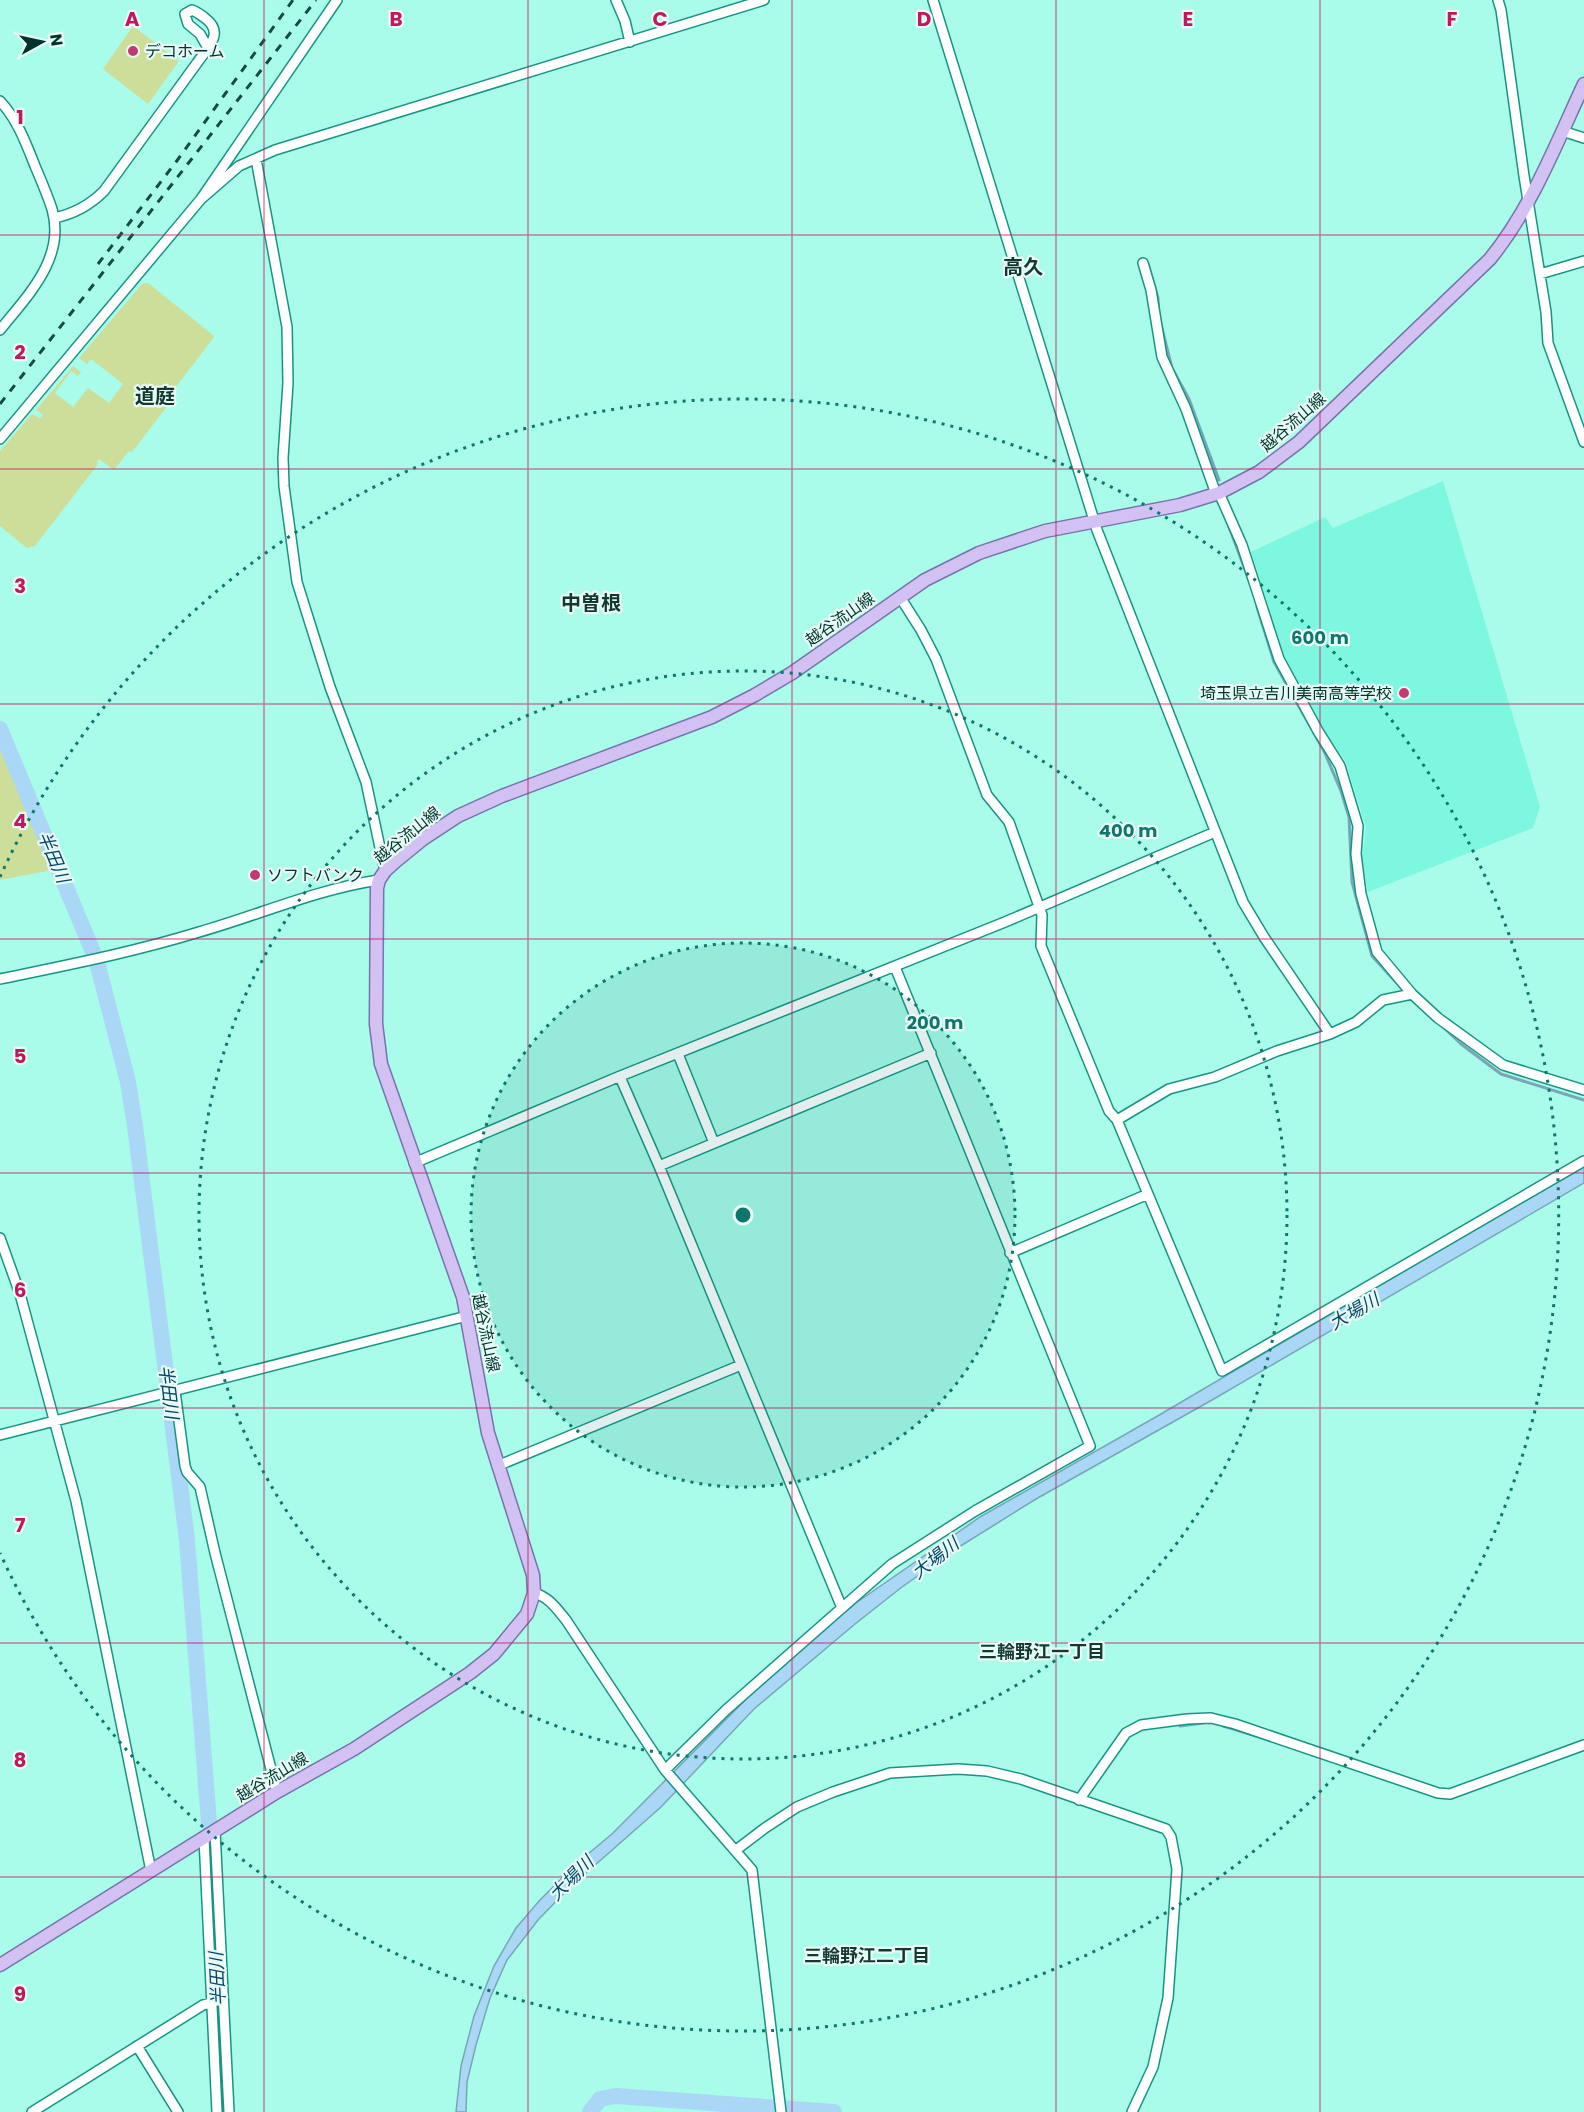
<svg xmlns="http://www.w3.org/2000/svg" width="1584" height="2112" viewBox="0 0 1584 2112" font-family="Poppins,'Noto Sans JP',sans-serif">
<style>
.built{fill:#7ef7e0}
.green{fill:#cdde9a}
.water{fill:#abd7f6;stroke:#78a6b9;stroke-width:1.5}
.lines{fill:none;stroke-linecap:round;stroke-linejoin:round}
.stream{stroke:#78a6b9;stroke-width:3}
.river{stroke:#abd7f6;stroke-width:16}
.minor-casing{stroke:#179583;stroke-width:12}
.major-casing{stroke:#7675a9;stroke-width:15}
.minor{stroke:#fff;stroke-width:9}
.major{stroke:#d3c1f4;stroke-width:12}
.rail{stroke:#144b42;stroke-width:3;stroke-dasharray:8 8;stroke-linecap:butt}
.grid{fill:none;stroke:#c2185b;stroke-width:1.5;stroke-opacity:0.55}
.ring{fill:none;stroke:#0f766e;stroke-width:3;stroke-dasharray:3 6}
.poi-dot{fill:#c33972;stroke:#e7faf6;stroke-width:2}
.labels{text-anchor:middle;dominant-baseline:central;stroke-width:4.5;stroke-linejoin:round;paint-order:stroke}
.poi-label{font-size:16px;fill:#00332c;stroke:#e7faf6;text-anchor:start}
.street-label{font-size:16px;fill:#00332c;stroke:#e7faf6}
.water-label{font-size:18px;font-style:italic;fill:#074667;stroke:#e7faf6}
.neighbourhood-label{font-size:18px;font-weight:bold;fill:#143730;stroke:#e7faf6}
.quarter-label{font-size:20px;font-weight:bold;fill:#143730;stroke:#e7faf6}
.grid-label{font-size:20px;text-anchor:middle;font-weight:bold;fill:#c2185b;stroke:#e7faf6;stroke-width:4.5;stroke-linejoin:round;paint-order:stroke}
.centre{fill:#0f766e;stroke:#e7faf6;stroke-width:3}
.ring-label{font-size:18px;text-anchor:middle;font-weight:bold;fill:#0f766e;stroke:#e7faf6;stroke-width:4.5;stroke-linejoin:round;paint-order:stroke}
</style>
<rect width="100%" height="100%" fill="#a9fbea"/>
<!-- built -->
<path class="built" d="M1443,481l97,326 -7,21 -165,64 -6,-33 4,-31 -20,-66 -24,-34 -37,-70 -34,-106 74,-35 8,11z"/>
<!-- green -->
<path class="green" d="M133,26l46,35 -31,43 -45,-35z
M143,283h5l65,52 1,2 -42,55 3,4 -43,56 -3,-1 -15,19 -15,-11 -2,3 1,2 -63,82 -8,2 -27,-22v-75l32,-37 8,4 3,-3 -7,-5 37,-44 8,6 -3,4 -7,-5 -16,22 18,14 15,-19 21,15 14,-19 -32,-25 -4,5 -8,-6z
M2,743l50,127 -52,10v-136z"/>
<!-- water -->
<path class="water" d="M1584,1165v18l-372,217 -176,99 -77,48 -57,40 -47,37 -101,85 -93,98 -92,81 -31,32 -31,40 -17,38 -14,47 -9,37 -1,30h-10l5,-46 13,-50 20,-50 22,-38 24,-28 35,-35 38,-32 169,-170 74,-60 124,-86 181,-103z"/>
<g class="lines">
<!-- stream -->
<path class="stream" d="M1148,264l10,34 1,18 13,52 17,31 30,81
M1229,527l21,56
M1257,607l17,55 50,89 17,40 8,26 3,65 20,74 32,35
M1442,1026l19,18 40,30 83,26
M1180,1726l23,-3
M1223,1726l33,10"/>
<!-- river -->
<path class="river" d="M0,729l93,223
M98,966l30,116 7,44 52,414 22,283
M210,1845l13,267
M590,2112l10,-13 16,-3 218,16"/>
<defs>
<path id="minor" d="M616,0l9,21 5,21
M933,0l164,530 146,372 21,35 66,97 -53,17 -62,26 -46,12 -52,31
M1498,0l3,10 23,166 22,136 2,31 36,99
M0,101c17,18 26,42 35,65 6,14 12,28 17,43 14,49 -24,86 -52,121
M1562,131l22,7
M256,159l31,168 1,56 -5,75 1,28 13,96 33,105 36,95 19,89
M201,199l38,-33 36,-16 489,-150
M54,218c20,-4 35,-12 50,-27l93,-128c11,-16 28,-30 8,-45 -5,-4 -8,-6 -13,-8l-7,4 3,10 12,10 8,14
M1143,263l8,27 11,67 24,52 30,85
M1540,274l44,-13
M0,439l201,-240 136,-199
M1219,493l23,52 37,114 39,72 22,35 18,60 -2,28 5,40 16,58 35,42 26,24 65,47 81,25
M900,597l21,33 15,29 51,136 22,27 33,93 -1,31 68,165 8,9 105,251 362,-210
M0,979c67,-14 134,-27 199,-47 60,-17 118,-43 180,-52
M1330,1034l26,-12 27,-22 29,-6
M678,1054l36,89
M620,1077l39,89 183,442
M414,1163l204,-86 387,-155 210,-90
M659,1166l272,-113
M0,1238l20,56 56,207 75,370
M1010,1253l138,-59
M175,1391l10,75 2,6 13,15 15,66 62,239
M0,1435l467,-119
M497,1466l244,-101
M534,1593c15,4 22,15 32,27l99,150 87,100 29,242
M665,1770l61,-60 166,-146 83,-53 115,-65 -195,-479
M1079,1800l47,-67 15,-8 46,-6 24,-1 24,6 203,69 12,1 134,-49
M215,1831l14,281
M204,1838l13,274
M736,1850l29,-22 32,-21 36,-15 57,-19 68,-4 29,2 34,8 145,50 5,8 6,32 -9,129 -15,69 -21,45
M137,2046l41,66
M32,2112l171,-107 14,-4"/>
<path id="major" d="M0,1965l277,-173 77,-43 116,-76 24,-19 33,-40 7,-21 -1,-18 -45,-142 -25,-136 -82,-233 -5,-40 1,-136 2,-8 6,-9 11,-10 27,-22 35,-23 44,-20 210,-79 43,-22 37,-22 133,-93 54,-27 66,-22 135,-26 39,-12 40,-21 40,-30 191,-183c42,-52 66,-115 94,-175"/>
</defs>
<!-- minor casing -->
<use href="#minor" class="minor-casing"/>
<!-- major casing -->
<use href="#major" class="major-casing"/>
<!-- minor -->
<use href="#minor" class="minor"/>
<!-- major -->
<use href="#major" class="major"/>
<!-- rail -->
<path class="rail" d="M98,264l78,-102 117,-162
M0,404l316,-404"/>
</g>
<!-- grid -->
<path class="grid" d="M264,0v2112M528,0v2112M792,0v2112M1056,0v2112M1320,0v2112M0,235h1584M0,469h1584M0,704h1584M0,939h1584M0,1173h1584M0,1408h1584M0,1643h1584M0,1877h1584"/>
<!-- distance rings -->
<circle cx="743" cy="1215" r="272" fill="#0f766e" fill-opacity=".12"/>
<g class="ring">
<circle cx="743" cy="1215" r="272"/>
<circle cx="743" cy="1215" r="544"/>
<path d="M0 877A816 816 0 1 1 0 1553"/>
</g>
<!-- markers -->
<g class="poi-dot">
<circle cx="133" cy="51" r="6"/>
<circle cx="1404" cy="693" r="6"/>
<circle cx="255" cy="875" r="6"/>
</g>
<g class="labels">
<!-- poi labels -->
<g class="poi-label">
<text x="145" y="51">デコホーム</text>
<text x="1392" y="693" text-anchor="end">埼玉県立吉川美南高等学校</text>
<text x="267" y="875">ソフトバンク</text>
</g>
<!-- street labels -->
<g class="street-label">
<text transform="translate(1293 422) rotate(-41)">越谷流山線</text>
<text transform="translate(840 619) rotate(-35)">越谷流山線</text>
<text transform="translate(407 835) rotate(-39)">越谷流山線</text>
<text transform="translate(486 1333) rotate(78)">越谷流山線</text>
<text transform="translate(272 1777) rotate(-31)">越谷流山線</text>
</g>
<!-- water labels -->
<g class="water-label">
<text transform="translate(54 857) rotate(67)">半田川</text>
<text transform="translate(1354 1311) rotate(-30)">大場川</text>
<text transform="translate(169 1392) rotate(83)">半田川</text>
<text transform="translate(935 1558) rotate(-38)">大場川</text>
<text transform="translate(571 1878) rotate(-45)">大場川</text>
<text transform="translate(217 1979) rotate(-93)">半田川</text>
</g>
<!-- neighbourhood labels -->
<g class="neighbourhood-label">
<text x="1042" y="1651">三輪野江一丁目</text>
<text x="867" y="1955">三輪野江二丁目</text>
</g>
<!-- quarter labels -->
<g class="quarter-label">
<text x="1023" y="267">高久</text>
<text x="155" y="396">道庭</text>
<text x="591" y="603">中曽根</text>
</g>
</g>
<g class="grid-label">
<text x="132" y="26">A</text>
<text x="396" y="26">B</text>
<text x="660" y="26">C</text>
<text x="924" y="26">D</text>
<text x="1188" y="26">E</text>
<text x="1452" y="26">F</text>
<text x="20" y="124">1</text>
<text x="20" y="359">2</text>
<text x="20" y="593">3</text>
<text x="20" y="828">4</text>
<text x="20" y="1063">5</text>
<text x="20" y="1297">6</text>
<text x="20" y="1532">7</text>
<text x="20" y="1767">8</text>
<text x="20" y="2001">9</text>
</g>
<circle cx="743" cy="1215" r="9" class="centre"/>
<g class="ring-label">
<text x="1320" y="644">600 m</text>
<text x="1128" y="837">400 m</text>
<text x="935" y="1029">200 m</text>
</g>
<!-- north arrow -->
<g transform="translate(42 42) rotate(82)" stroke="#e7faf6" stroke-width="4.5" paint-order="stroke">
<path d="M0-4.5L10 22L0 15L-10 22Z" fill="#00332c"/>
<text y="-9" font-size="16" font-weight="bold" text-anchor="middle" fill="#00332c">N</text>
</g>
</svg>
